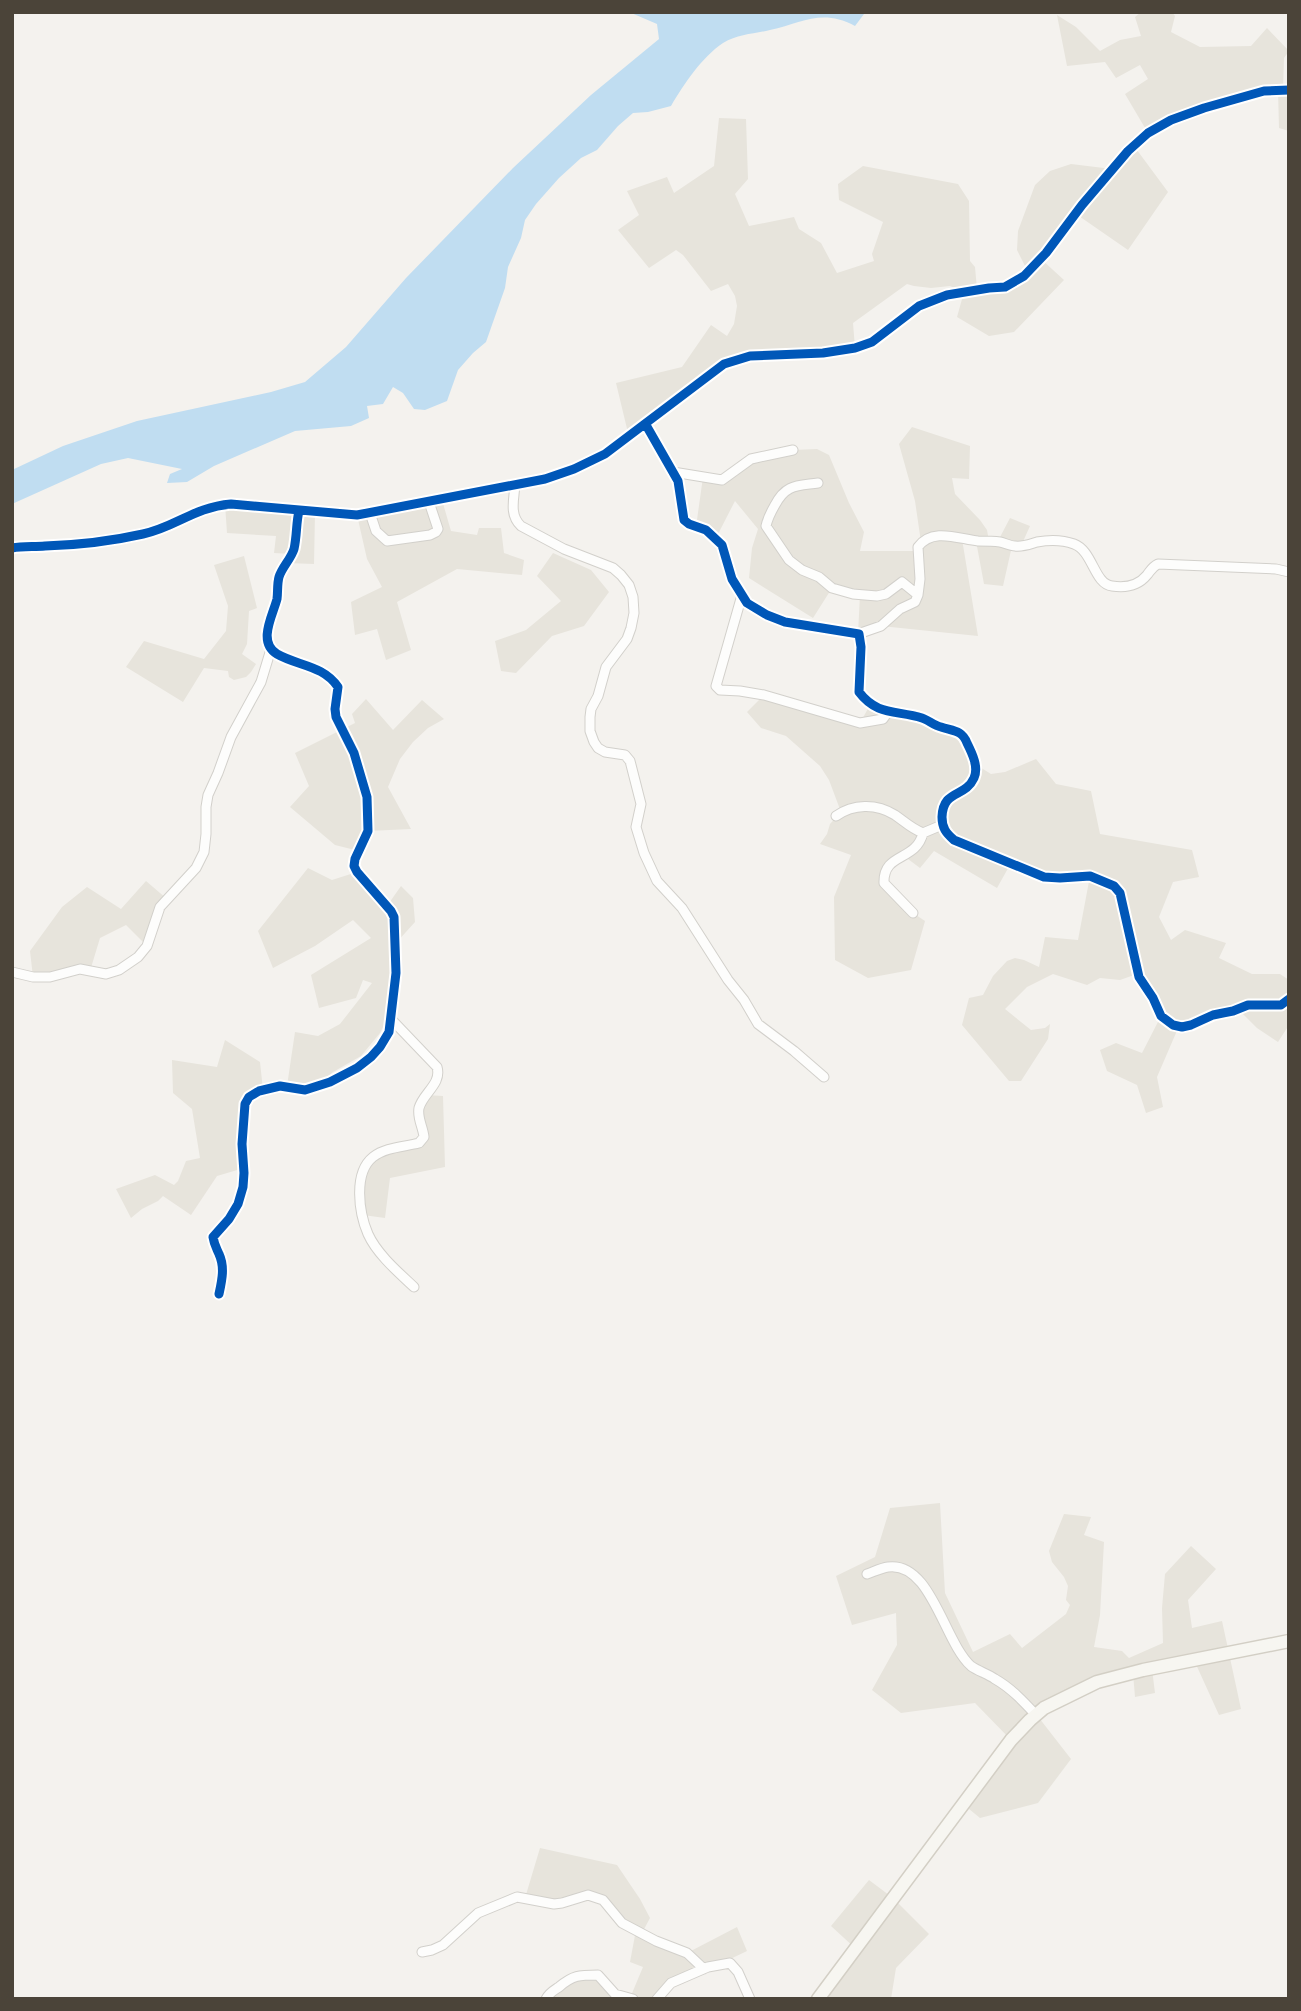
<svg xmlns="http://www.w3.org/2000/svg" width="1301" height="2011" viewBox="0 0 1301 2011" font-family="Poppins,sans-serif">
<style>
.residential{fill:#e7e4dc}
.water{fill:#c0ddf1}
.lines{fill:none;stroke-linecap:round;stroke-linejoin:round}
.street-casing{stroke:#d2d0cb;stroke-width:11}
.secondary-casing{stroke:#d3cfc5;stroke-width:15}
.street{stroke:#fdfdfc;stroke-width:9}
.secondary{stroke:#f7f6f1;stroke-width:12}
.cycleway-casing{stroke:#fff;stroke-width:13}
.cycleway{stroke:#0057b8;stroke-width:9}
</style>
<rect width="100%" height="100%" fill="#f4f2ee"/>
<!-- residential -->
<path class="residential" d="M1141,12h31l3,4 -4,16 29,15 51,-1 16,-18 22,23 -5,7 -1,31 6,1v41l-10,-3 -1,-38 -74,18 -56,25 -23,-39 23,-15 -8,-14 -24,13 -11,-16 -38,4 -10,-51 19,12 24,24 20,-11 21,-4 -6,-19z
M719,118l27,1 2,60 -13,15 14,32 45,-9 5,12 22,14 16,30 37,-12 -2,-7 11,-32 -44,-22 -1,-16 25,-18 95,18 11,17 1,60 5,6 2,22 28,-2 23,-15 -11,-22 1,-19 17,-46 15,-14 21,-7 41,5 22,-23 34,46 -40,58 -52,-36 -35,45 23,21 -50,52 -25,4 -32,-19 7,-25 -14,-6 -19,2 -17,-2 -7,-2 -54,39 2,25 -69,5 -62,11 -95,73 -13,-54 66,-16 29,-42 16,11 7,-12 3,-18 -2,-10 -7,-12 -17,7 -28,-36 -7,-5 -27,18 -31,-38 21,-15 -12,-24 40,-14 7,16 40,-27z
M912,427l58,19 -1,33 -17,-1 3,16 25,26 7,10 2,11h9l12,-23 20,8 -9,20h-9l-9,40 -19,-2 -8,-43 -14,-2 16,97 -97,-10 -23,8 2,-39 -28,-7 -19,30 -64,-40 3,-30 6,-19 -23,-28 -19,37 -20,-11 7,-50 19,3 21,-17 50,-13 24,-1 12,6 20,48 15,29 -4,19h57l4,-9 -6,-41 -16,-57z
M442,500l9,31 26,4 2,-7h22l3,25 20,7 -2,15 -65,-6 -60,33 14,48 -25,10 -9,-31 -22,6 -4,-33 31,-15 -15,-28 -10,-44z
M225,504l90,9 -1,51 -27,-1 5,-9 -18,-1 2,-17 -49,-3z
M553,553l38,17 18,22 -25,34 -32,10 -36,37 -15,-2 -6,-30 31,-11 35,-29 -24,-25z
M244,556l13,52 -8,3 -2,33 -5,10 14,10 -5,8 -5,5 -12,3 -5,-3 -1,-6 -24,-3 -21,34 -57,-35 18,-26 60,18 22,-28 2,-25 -14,-41z
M764,695l96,28 10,-18 87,26 18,33 16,10 14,-2 31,-13 20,25 35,7 9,43 92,16 7,27 -26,5 -14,35 12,23 14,-10 41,13 -7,15 33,16h28l9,6v45l-11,17 -21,-14 -19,-19 -59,17 -22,51 6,30 -17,6 -9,-28 -30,-14 -7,-21 16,-7 26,10 19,-37 -24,-42 -17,6 -20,-2 -13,7 -34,-11 -26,13 -22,22 26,21 14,-2 5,-4 -2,15 -27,42h-12l-47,-56 7,-27 14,-3 10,-19 14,-15 8,-3 9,2 15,7 6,-30 33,3 12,-64 -30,2 -49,-15 -14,25 -63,-37 -14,17 -16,-12 -16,10 -4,17 29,30 12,8 -14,49 -43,8 -33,-18 -1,-63 17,-42 -31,-11 7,-10 3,-10 11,-12 -12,-32 -9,-14 -34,-30 -25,-8 -14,-16z
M366,699l27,31 29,-30 22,19 -16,9 -15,14 -13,17 -12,28 23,42 -43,2 -9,20 -24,-6 -45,-38 19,-21 -14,-33 60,-30 -3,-9z
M308,868l24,12 25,-8 30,34 14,-20 12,12 2,24 -19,21 -3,64 -13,26 -19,23 -28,16 -22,18 -24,-4 8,-54 23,4 22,-12 32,-41 -9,-3 -7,18 -37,10 -8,-33 60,-37 -18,-18 -38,26 -42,22 -15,-37z
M146,881l21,18 -20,47 -21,-21 -26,13 -10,33 -57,6 -3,-26 32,-44 25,-20 34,22z
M225,1040l35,22 3,28 -14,7 -5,71 -27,8 -26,39 -28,-19 -5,5 -16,8 -11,9 -15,-29 39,-14 19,10 4,-4 8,-20 14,-3 -8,-49 -19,-16 -1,-33 45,7z
M426,1095l17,1 2,71 -55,11 -5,40 -22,-3 1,-48 9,-10 51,-20 -6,-22z
M940,1503l5,90 28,59 37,-18 12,14 44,-34 4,-9 -4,-5 2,-14 -4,-9 -12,-15 -3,-11 15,-37 27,3 -7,18 20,7 -4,73 -6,32 28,4 7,7 34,-15 -1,-35 3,-34 26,-28 25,23 -28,31 4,28 30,-7 19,88 -22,6 -25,-55 -42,9 3,24 -20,4 -2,-24 -97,41 35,45 -33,44 -58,15 -17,-14 48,-64 -36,-37 -74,10 -29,-23 25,-45 -1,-32 -44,12 -16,-49 39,-19 15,-49z
M540,1848l77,17 23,34 10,19 -8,15 45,20 50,-26 10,24 -25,12 -40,15 -25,21h-111l21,-19 31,-5 10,13 22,10 13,-31 -13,-5 6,-32 -41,-34 -33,7 -37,-5z
M869,1880l24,18 36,36 -33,34 -5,31h-73l38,-50 -25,-23z"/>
<!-- water -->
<path class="water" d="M629,12h233l2,2 -9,12c-33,-18 -53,-3 -85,4 -16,4 -32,4 -47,13 -21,14 -39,41 -52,63l-23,6 -15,1 -15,13 -21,24 -16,8 -22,20 -23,26 -11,16 -4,18 -13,29 -3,21 -19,54 -13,11 -15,17 -11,31 -22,9 -11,-1 -11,-16 -10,-6 -10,17 -16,2 2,12 -18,8 -56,5 -81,35 -27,16 -20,1 3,-9 12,-5 -54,-11 -27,6 -89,40v-34l51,-24 74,-25 134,-29 34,-10 41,-35 60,-69 107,-110 78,-73 68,-56 -2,-15z"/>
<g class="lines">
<defs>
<path id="street" d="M646,425l32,56 6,39 5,4 17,6 16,15 10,34 15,24 20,12 18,7 74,12 2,13 -2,45c18,24 38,18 63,26 6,2 12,7 19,9 12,4 21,3 26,16 5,10 12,24 7,35 -9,20 -31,11 -32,39 0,11 4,16 12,23l90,37 16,1 30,-2 24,10 6,7 19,84 14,21 8,18 12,9 9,2 9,-2 22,-10 20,-4 15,-6h33l8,-6
M673,472l49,8 29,-21 42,-9
M818,483c-21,3 -32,1 -43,22 -4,7 -7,12 -9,21l23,34 13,10 17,7 13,11 21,6 24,2 9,-2 16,-12 16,13
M515,485c-1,14 -6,30 6,41l43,23 49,19 8,7 8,10 4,12 1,16 -3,15 -4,11 -21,28 -8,29 -7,13 -1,8v14l4,11 4,6 7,4 20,3 5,6 11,43 -5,23 8,26 13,28 25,27 46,72 16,20 14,24 36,27 30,26
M370,513l6,18 11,10 43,-6 6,-3 2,-3 -9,-27
M12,548c11,-2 22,-1 33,-2 33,-1 67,-5 98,-12 33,-7 51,-27 88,-30l126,11 188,-36 29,-10 31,-15 119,-90 26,-8 73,-3 32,-5 17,-6 47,-36 28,-11 42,-7 16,-1 19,-11 22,-23 36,-48 46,-54 20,-18 23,-13 33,-12 60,-17 25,-1
M742,595l-26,91 4,4 20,1 24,4 96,28 23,-4 5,-7
M858,634l23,-8 19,-17 15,-7 3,-7 2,-16 -2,-32c14,-20 41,-8 60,-6 8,0 15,0 22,1 5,1 10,4 15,4 8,1 15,-2 22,-4 11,-2 26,-2 37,2 19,7 20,40 38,42 13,2 26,0 35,-11 4,-5 5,-8 11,-11l118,5 13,3
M836,816c17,-12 40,-13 59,-1 10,7 17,14 28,18l19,-8
M913,913l-29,-30c-1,-31 32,-21 39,-50
M12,972l21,5h17l30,-8 26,5 13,-4 19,-13 9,-11 13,-39 36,-39 8,-16 2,-18v-27l2,-12 10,-22 13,-36 30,-55 10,-33
M391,1019l46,48c5,17 -14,26 -18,41 -2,10 4,19 5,29l-5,6c-15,4 -33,4 -46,14 -20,16 -14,56 -5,77 9,20 30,38 46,53
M219,1294c3,-14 6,-27 0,-40 -3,-7 -5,-10 -6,-17l16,-18 9,-15 5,-17 1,-14 -2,-29 3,-40 4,-7 10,-6 21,-5 25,4 25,-8 27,-14 14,-11 9,-10 9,-15 7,-59 -2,-56 -3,-6 -34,-39 -3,-6 1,-7 13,-28 -1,-34 -13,-44 -18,-36 -1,-8 3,-22c-15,-22 -40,-21 -61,-33 -20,-12 -4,-39 0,-55 1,-7 0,-15 2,-22 3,-10 12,-18 15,-28 3,-13 2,-26 5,-38
M867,1574c6,-2 14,-6 21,-7 43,-6 56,75 83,99 7,5 17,8 24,13 16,9 29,23 41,36
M422,1952l10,-2 11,-5 35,-32 39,-16 37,7 8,-1 26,-8 15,5 19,23 34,18 31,12 17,16
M546,1999c3,-6 7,-8 13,-12 14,-12 20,-12 39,-12l17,19 18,5
M657,1999l14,-16 37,-16 22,-4 8,9 12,27"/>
<path id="secondary" d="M818,1999l193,-259 19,-20 14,-12 53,-26 46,-12 146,-29"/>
</defs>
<!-- street casing -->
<use href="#street" class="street-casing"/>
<!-- secondary casing -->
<use href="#secondary" class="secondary-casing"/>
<!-- street -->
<use href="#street" class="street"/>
<!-- secondary -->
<use href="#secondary" class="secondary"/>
<defs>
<path id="cycleway" d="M646,425l32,56 6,39 5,4 17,6 16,15 10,34 15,24 20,12 18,7 74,12 2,13 -2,45c18,24 38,18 63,26 6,2 12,7 19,9 12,4 21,3 26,16 5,10 12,24 7,35 -9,20 -31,11 -32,39 0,11 4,16 12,23l90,37 16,1 30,-2 24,10 6,7 19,84 14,21 8,18 12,9 9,2 9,-2 22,-10 20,-4 15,-6h33l8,-6
M12,548c11,-2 22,-1 33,-2 33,-1 67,-5 98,-12 33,-7 51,-27 88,-30l126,11 188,-36 29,-10 31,-15 119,-90 26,-8 73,-3 32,-5 17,-6 47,-36 28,-11 42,-7 16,-1 19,-11 22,-23 36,-48 46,-54 20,-18 23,-13 33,-12 60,-17 25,-1
M219,1294c3,-14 6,-27 0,-40 -3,-7 -5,-10 -6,-17l16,-18 9,-15 5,-17 1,-14 -2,-29 3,-40 4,-7 10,-6 21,-5 25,4 25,-8 27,-14 14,-11 9,-10 9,-15 7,-59 -2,-56 -3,-6 -34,-39 -3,-6 1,-7 13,-28 -1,-34 -13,-44 -18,-36 -1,-8 3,-22c-15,-22 -40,-21 -61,-33 -20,-12 -4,-39 0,-55 1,-7 0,-15 2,-22 3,-10 12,-18 15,-28 3,-13 2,-26 5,-38"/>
</defs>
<!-- cycleway casing -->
<use href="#cycleway" class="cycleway-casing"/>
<!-- cycleway -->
<use href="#cycleway" class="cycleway"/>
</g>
<!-- border -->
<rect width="1301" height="2011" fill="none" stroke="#4b4439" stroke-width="28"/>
</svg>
